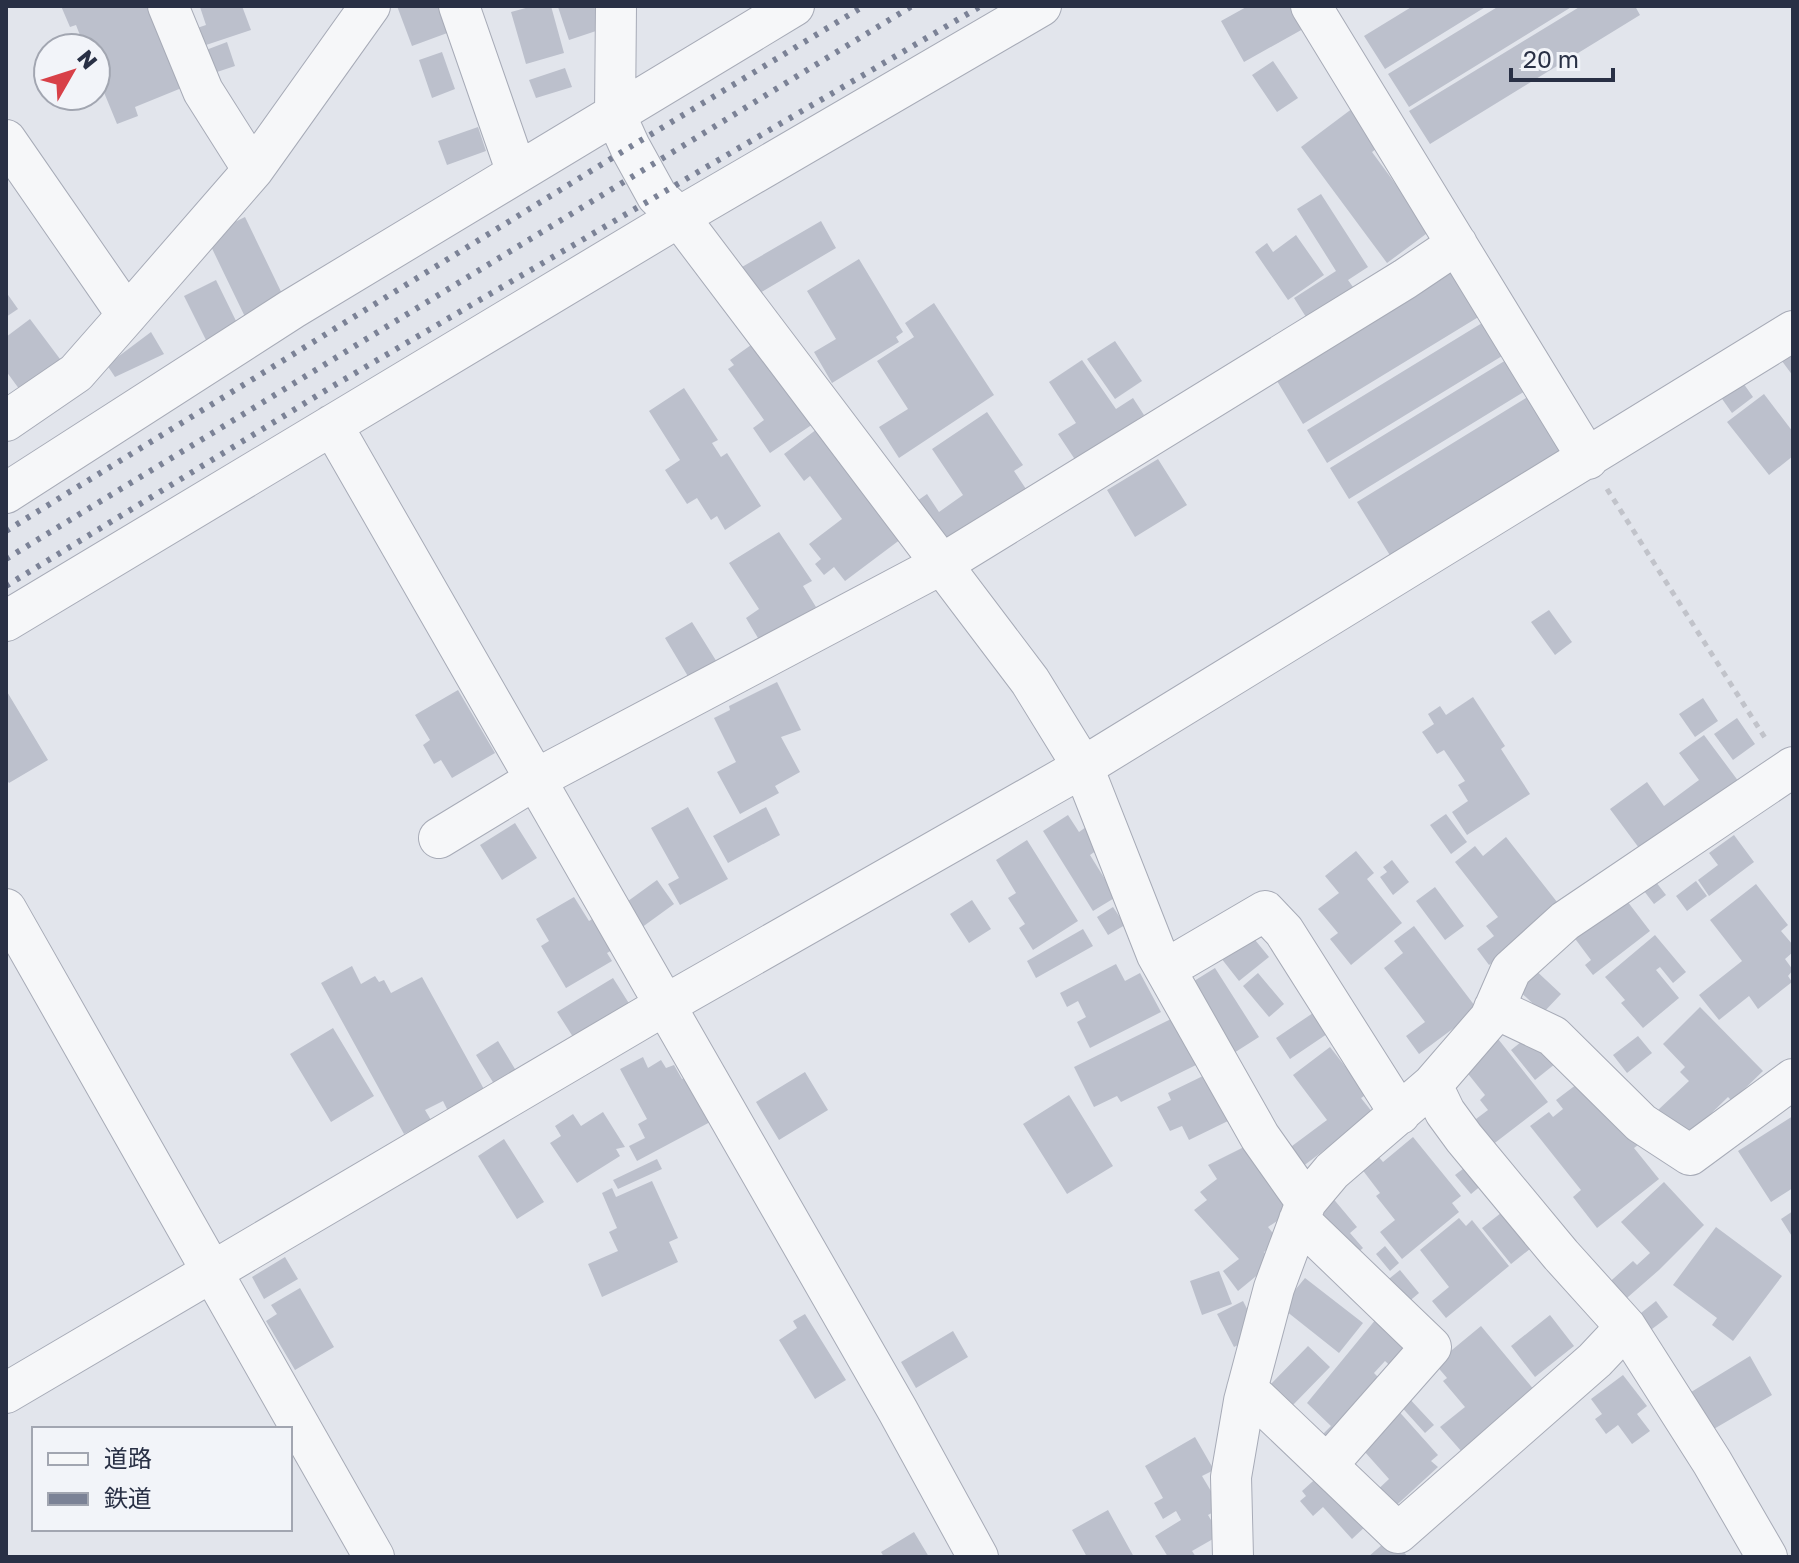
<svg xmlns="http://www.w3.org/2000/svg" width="1799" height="1563" viewBox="0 0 1799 1563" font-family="'Golos Text','Noto Sans JP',sans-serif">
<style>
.building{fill:#bcc0cc}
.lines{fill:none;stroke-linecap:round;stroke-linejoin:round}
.street-casing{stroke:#a7abb7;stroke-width:42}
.path{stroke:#c1c3ca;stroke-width:5;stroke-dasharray:6 6;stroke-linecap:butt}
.street{stroke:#f6f7f9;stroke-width:40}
.rail{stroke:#7b8296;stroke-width:6;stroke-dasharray:4 8;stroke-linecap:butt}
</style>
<rect width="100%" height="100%" fill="#e2e5ec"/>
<!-- building -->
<path class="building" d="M61,6h103l25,79 -54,22 3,9 -21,8 -21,-51v-25h-11l-9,-23 -6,2z
M204,6h38l9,24 -48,16 -6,-18 9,-3 -6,-18z
M397,6h43l10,26 -38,14z
M533,6h18l13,47 -38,11 -15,-52z
M594,6l8,23 -33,11 -11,-33z
M1248,6h55l9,18 -68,38 -23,-41z
M1413,6h74l-102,63 -21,-33z
M1499,6h74l-164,101 -21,-33z
M1581,6h54l5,9 -210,129 -21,-33z
M227,42l8,24 -21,7 -8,-23z
M442,52l13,37 -23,9 -13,-38z
M1273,61l25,37 -21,14 -25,-37z
M565,68l7,19 -36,11 -7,-18z
M1353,108l28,37 -9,7 58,79 -43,32 -86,-116z
M478,127l8,24 -39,14 -9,-24z
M1321,194l47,73 -20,13 10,14 -47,31 -17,-27 42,-27 -39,-62z
M245,217l42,87 -39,19 -42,-87z
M821,221l15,27 -78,46 -16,-27z
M1296,235l28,40 -36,25 -33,-48 12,-9 6,9z
M859,259l44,73 -7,5 3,5 -67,41 -18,-31 22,-13 -29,-48z
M1452,260l33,53 -182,111 -32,-53z
M216,280l22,45 -32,15 -22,-44z
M6,292l12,17 -12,8z
M934,303l60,92 -95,63 -20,-31 29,-18 -31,-48 37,-24 -9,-14z
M30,319l36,48 -41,30 -19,-26v-34z
M1487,320l20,33 -180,110 -20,-33z
M151,332l13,22 -49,23 -8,-12z
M758,340l58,82 -46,31 -17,-25 11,-8 -36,-51 6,-4 -4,-5z
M1115,341l27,40 -27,18 -28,-40z
M1793,346v30l-14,-19z
M1511,357l19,31 -181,111 -19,-31z
M1082,360l34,49 17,-11 11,17 -68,46 -18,-27 18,-11 -27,-41z
M1741,380l12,17 -21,16 -12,-17z
M684,388l34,52 -6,3 9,14 6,-4 34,53 -36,24 -8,-14 -6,4 -14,-22 -10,6 -22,-34 15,-10 -31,-49z
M1534,393l34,56 -177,108 -34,-55z
M1764,394l29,38v24l-24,19 -42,-53z
M987,412l36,53 -9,6 12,18 -80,55 -29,-43 10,-7 12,18 24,-17 -31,-46z
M825,423l76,116 -56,42 -11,-14 -10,8 -9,-11 6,-5 -12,-15 33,-25 -32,-43 -6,5 -20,-27z
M1158,459l29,46 -52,32 -28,-47z
M779,532l33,49 -9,5 13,21 -55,36 -15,-25 13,-9 -30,-46z
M1549,610l23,32 -17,13 -24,-33z
M692,622l28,45 -28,16 -27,-45z
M777,682l24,48 -20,7 19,35 -25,14 4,7 -39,21 -23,-42 19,-10 -22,-44 16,-8 -1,-4z
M6,690l42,70 -39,23 -3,-4z
M458,690l37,63 -43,25 -11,-18 -7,4 -11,-19 7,-5 -15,-25z
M1473,697l32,49 -4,3 29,45 -63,41 -15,-23 16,-11 -10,-16 7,-4 -21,-31 -7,4 -15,-22 12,-8 -6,-10 12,-8 6,9z
M1703,698l15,23 -23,16 -16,-23z
M1737,718l18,26 -22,16 -19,-26z
M1704,735l35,47 -97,70 -32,-43 37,-27 17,24 35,-26 -20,-27z
M688,807l40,72 -48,26 -12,-21 11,-6 -28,-50z
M766,807l14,28 -52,28 -15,-27z
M1446,814l21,28 -16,12 -21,-29z
M1068,815l11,17 7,-5 14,21 -10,7 26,42 -23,14 -50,-80z
M515,823l22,35 -35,22 -22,-35z
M1734,835l20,27 -45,34 -11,-16 20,-15 -9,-12z
M1506,837l55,70 -72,58 -12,-16 17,-13 -8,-10 12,-9 -43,-55 20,-16 8,10z
M1027,840l51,81 -45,29 -14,-22 6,-4 -17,-26 8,-5 -20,-33z
M1356,851l18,22 -7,6 35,44 -51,42 -21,-26 8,-6 -20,-24 21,-16 -14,-17z
M1392,860l17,22 -16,13 -13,-18 7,-5 -4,-5z
M657,880l17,24 -33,24 -17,-24z
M1696,881l11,15 -20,15 -11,-15z
M1656,882l10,13 -12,9 -10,-13z
M1756,884l32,41 -7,6 12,14v7l-8,7 8,11 -5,6 4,6 -34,27 -9,-13 -30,24 -20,-25 43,-34 -32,-41z
M1435,887l29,39 -19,14 -29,-39z
M1621,893l29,38 -57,44 -8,-10 6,-5 -21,-28z
M574,897l15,24 5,-3 20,31 -7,4 5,8 -46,27 -25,-42 8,-5 -13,-22z
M972,900l19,29 -22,14 -19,-29z
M1113,907l12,18 -17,10 -11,-18z
M1414,926l64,84 -59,44 -13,-18 19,-14 -41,-54 19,-15 -9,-12z
M1083,929l10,17 -57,32 -9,-17z
M1251,935l18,22 -30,24 -18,-23z
M1655,935l31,37 -13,11 -13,-16 -4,3 23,28 -36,30 -22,-25 4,-3 -20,-23z
M1116,964l9,17 15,-8 21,39 -71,36 -13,-26 9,-5 -8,-16 -11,6 -7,-14z
M352,966l9,18 14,-8 4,6 5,-2 7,13 31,-16 63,114 -37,20 -5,-10 -18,9 6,10 -27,14 -83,-151z
M1531,966l30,28 -18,19 -30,-28z
M1215,968l44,69 -33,21 -29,-62 5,-3 -8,-12z
M1258,973l26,31 -15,13 -26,-31z
M613,978l17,27 -55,35 -18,-28z
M1700,1007l63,64 -31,30 -4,-4 -42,41 -28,-28 31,-29 -9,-9 5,-5 -22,-23z
M1313,1013l14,21 -37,25 -14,-21z
M1173,1018l23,47 -75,37 -4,-6 -23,11 -20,-40z
M333,1028l41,68 -43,26 -41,-68z
M1531,1034l24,30 -20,16 -24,-30z
M1495,1035l53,67 -65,50 -19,-24 24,-18 -8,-10 5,-5 -20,-25 20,-15 -6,-7z
M1638,1036l14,17 -25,20 -14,-18z
M498,1041l20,33 -22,13 -20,-32z
M1330,1047l25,32 15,13 -9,6 12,15 -71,54 -14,-18 39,-29 -34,-45z
M643,1057l5,11 13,-8 5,8 8,-3 8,14 6,-3 24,45 -75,40 -8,-15 16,-8 -7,-14 9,-5 -27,-50z
M805,1072l23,38 -49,30 -23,-38z
M1205,1075l23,46 -39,19 -7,-14 -12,5 -13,-24 14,-7 -3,-7z
M1585,1078l53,67 -4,3 25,31 -62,49 -24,-31 8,-7 -51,-64 19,-14 4,5 10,-8 -7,-9z
M1069,1095l44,71 -46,28 -44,-70z
M603,1112l22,35 -9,2 4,7 -43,27 -27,-40 11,-7 -6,-10 18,-12 8,12z
M1793,1116v72l-22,14 -33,-51z
M1413,1137l48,59 -9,7 7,9 -57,47 -22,-27 15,-12 -19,-24 4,-3 -19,-25 16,-13 6,7z
M504,1139l40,63 -27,17 -39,-63z
M1252,1143l40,68 -24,16 11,14 -15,11 8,11 -34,28 -15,-20 16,-12 -45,-49 13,-10 -7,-8 17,-13 -9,-14z
M657,1159l5,10 -44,20 -5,-9z
M1468,1165l15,19 -12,10 -16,-19z
M652,1181l26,57 -9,4 9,20 -76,35 -14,-33 30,-13 -9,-19 8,-4 -15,-35 10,-5 4,9z
M1664,1182l40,43 -45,45 -39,34 -16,-17 29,-26 4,4 13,-12 -29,-31z
M1331,1196l26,31 -7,6 13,15 -13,11 -39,-47z
M1511,1205l29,36 -29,23 -29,-36z
M1793,1211v27l-12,-19z
M1459,1218l7,8 6,-6 37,46 -63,52 -14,-17 17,-14 -29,-37z
M1716,1227l66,49 -49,65 -21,-16 5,-7 -44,-33z
M1385,1246l14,17 -9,8 -14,-17z
M285,1257l13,22 -34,20 -12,-22z
M1400,1270l19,23 -20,17 -19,-24z
M1219,1271l13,33 -30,11 -12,-34z
M1305,1278l58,45 -24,30 -58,-46z
M300,1288l34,59 -39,23 -29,-49 11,-7 -6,-9z
M1243,1301l14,27 -9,12 -14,7 -17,-33z
M1656,1301l12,16 -20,15 -12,-15z
M1381,1313l39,39 -21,22 -14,-13 -11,12 14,14 -62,63 -9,-10 14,-14 -24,-23z
M805,1314l41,66 -31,19 -36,-59 18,-12 -4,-7z
M1550,1315l24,31 -39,31 -24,-31z
M1481,1326l54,65 -73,61 -22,-25 25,-20 -22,-26 4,-3 -12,-14z
M953,1331l15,26 -52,31 -15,-26z
M1308,1346l22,21 -39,40 -22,-21z
M1750,1356l22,39 -65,38 -24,-36z
M1623,1375l24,31 -10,8 13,17 -18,13 -14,-19 -12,9 -11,-15 7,-5 -11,-15z
M1406,1395l28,30 -9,8 -28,-31z
M1395,1407l43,48 -7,6 7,6 -50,46 -16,-18 17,-16 -33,-37z
M1195,1437l19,33 -12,6 19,32 -13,7 12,20 -28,16 4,6h-28l-13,-21 26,-16 -5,-9 -13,8 -9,-16 9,-5 -18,-32z
M1322,1473l46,51 -16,15 -29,-32 -10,9 -13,-15 6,-5 -4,-5z
M1108,1510l26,47h-47l-15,-27z
M914,1532l15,25h-45l-3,-5z
M1391,1537l17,20h-40z"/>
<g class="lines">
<defs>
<path id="street" d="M168,6l35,85 50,79
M459,6l58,167
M616,6l-1,108 15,33 27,49 22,21 351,464 53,86 74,188 103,182 46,65
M1311,6l277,453
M6,140l121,175
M6,421l70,-48 51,-58 126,-145 117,-164
M332,425l566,986 80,146
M6,493l286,-184 502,-303
M6,621l673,-404 362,-211
M439,838l97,-59 406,-215 463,-285 52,-35
M6,909l368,648
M1166,969l99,-58 19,20 116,183
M1494,1008l59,28 88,87 49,32 103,-76
M1432,1085l13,27 19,26 97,117 65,72 86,135 55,95
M1299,1220l132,127 -104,118
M1247,1389l151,144 197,-173 31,-33
M6,1393l659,-388 418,-238 710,-436
M1233,1557l-2,-80 13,-76 30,-113 32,-86 26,-31 100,-86 58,-67 21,-48 54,-49 228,-154"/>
</defs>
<!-- street casing -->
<use href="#street" class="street-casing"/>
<!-- path -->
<path class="path" d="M1607,489l160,252"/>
<!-- street -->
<use href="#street" class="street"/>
<!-- rail -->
<path class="rail" d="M6,531l624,-384 234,-141
M6,559l906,-553
M6,586l322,-197 653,-383"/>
</g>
<!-- border -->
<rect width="1799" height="1563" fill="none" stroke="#293045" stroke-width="16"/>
<!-- legend -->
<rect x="32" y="1427" width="260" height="104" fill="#f2f4f9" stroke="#a2a6b1" stroke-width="2"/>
<rect x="48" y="1453" width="40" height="12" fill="#f6f7f9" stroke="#a2a6b1" stroke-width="2"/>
<text x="104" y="1467" font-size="24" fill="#293045">道路</text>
<rect x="48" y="1493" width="40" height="12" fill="#7b8296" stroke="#a2a6b1" stroke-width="2"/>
<text x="104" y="1507" font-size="24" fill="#293045">鉄道</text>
<!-- north arrow -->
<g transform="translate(72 72) rotate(51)"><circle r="38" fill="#f2f4f9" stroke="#a2a6b1" stroke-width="2"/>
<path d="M0-6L14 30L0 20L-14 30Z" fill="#d84048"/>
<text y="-12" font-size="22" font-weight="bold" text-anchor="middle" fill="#293045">N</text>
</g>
<!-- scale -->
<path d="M1511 68v12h102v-12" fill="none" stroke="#293045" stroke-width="4"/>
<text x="1523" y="68" font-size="24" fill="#293045" stroke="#f2f4f9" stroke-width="6" paint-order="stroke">20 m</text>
</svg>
